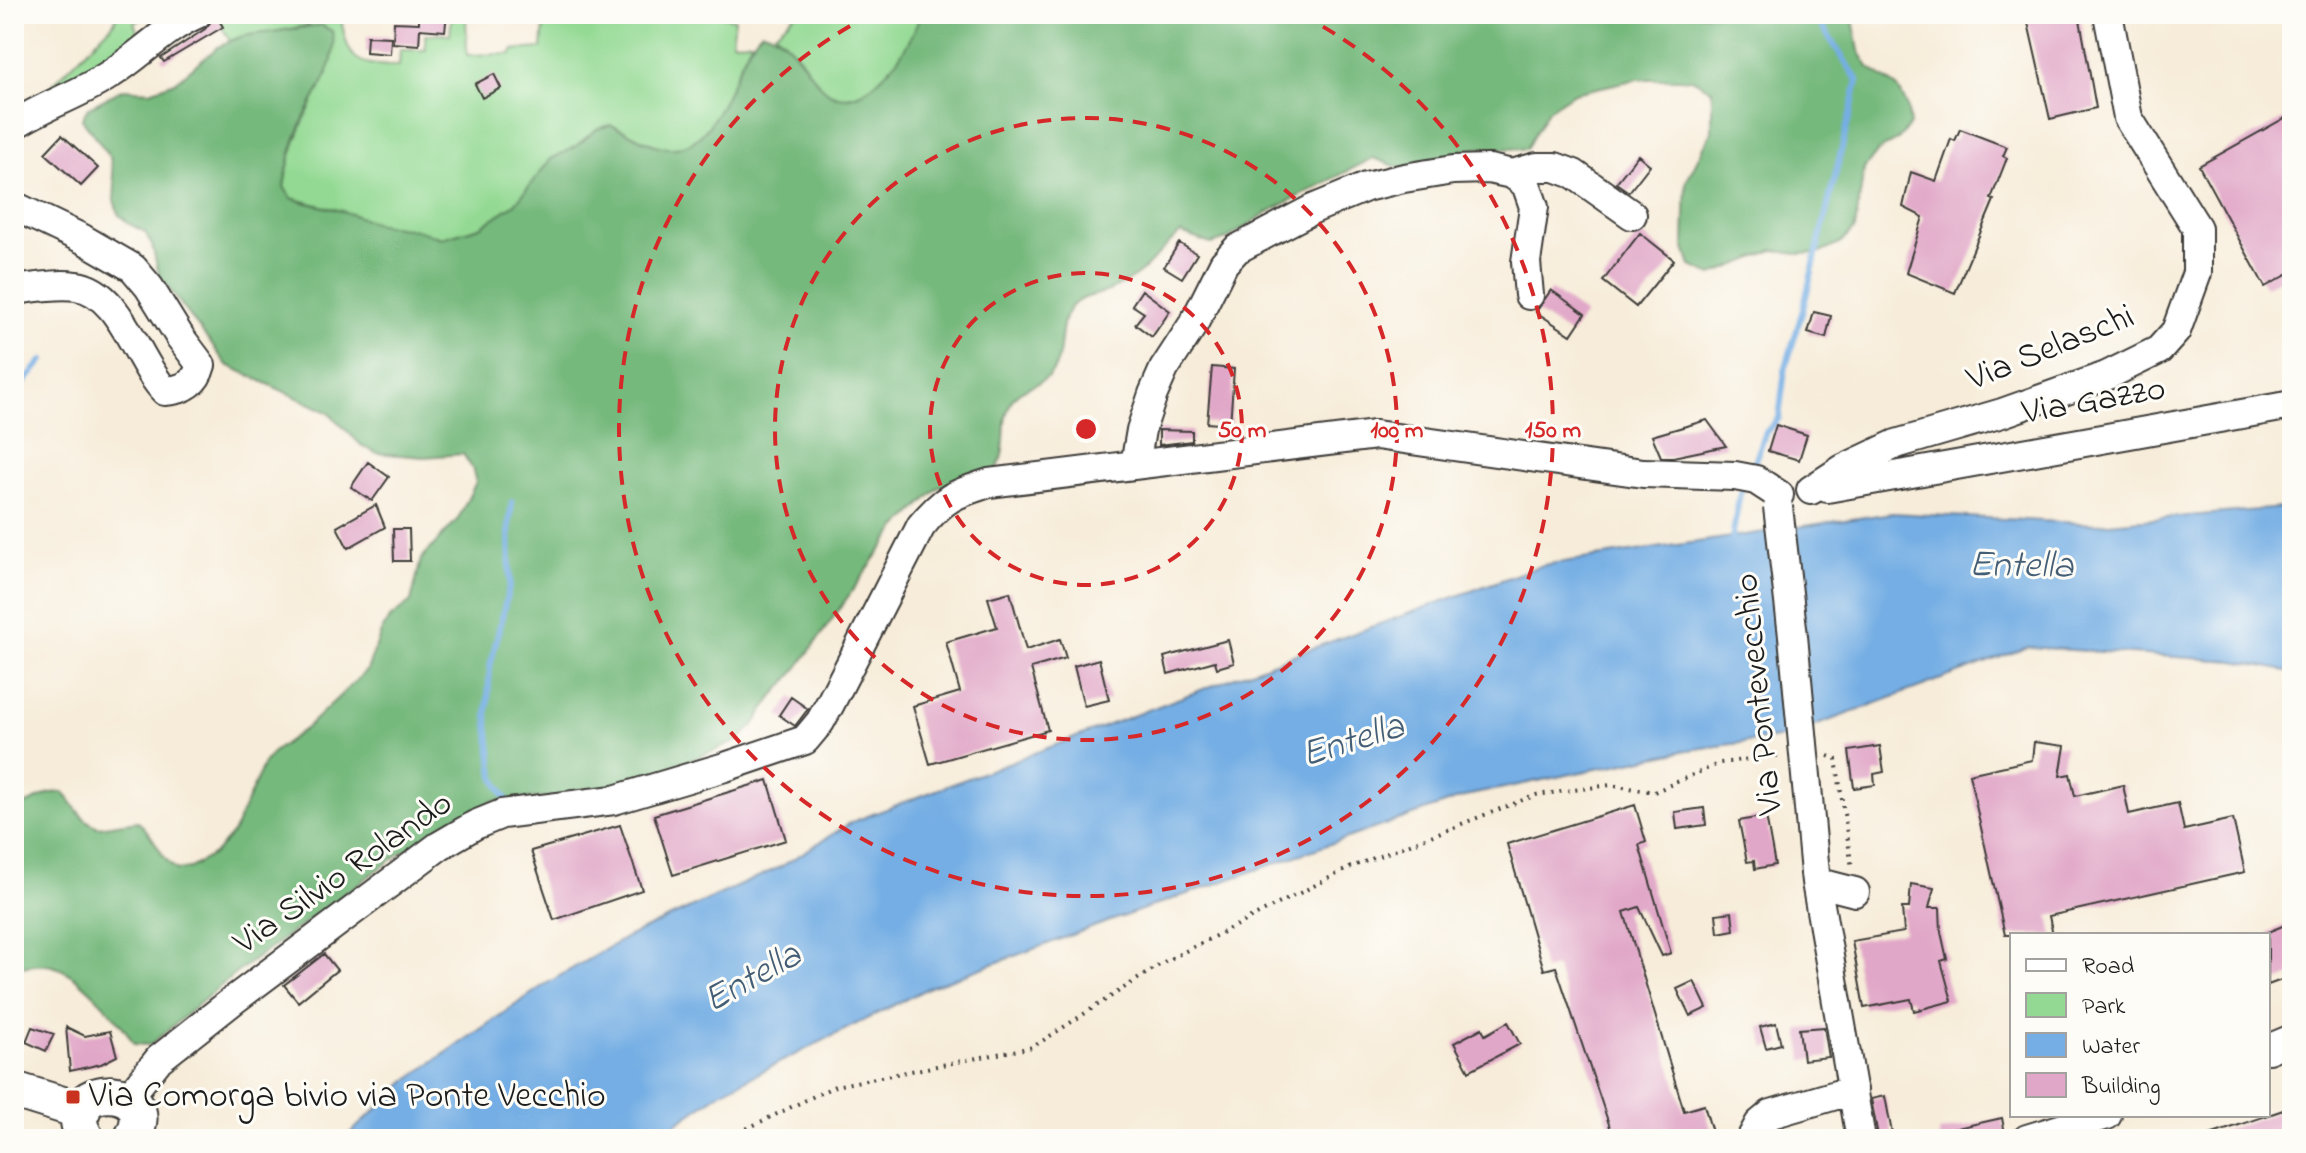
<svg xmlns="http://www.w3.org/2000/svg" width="2306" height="1153" viewBox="0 0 2306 1153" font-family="'Indie Flower',sans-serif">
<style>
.green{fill:#93d993;stroke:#587a58;stroke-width:2}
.forest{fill:#76b97d;stroke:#496a4c;stroke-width:2}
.water{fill:#74aee4;stroke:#486580;stroke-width:2}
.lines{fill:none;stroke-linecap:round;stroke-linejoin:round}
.stream{stroke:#74aee4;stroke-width:6}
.building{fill:#e1a7c8}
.minor-casing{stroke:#3d3b38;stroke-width:32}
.major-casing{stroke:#3d3b38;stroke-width:40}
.path{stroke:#3d3b38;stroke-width:4;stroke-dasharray:2 6;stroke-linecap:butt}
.minor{stroke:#fff;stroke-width:28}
.major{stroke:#fff;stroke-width:36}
.minor-bridge-casing{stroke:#3d3b38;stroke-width:32;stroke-linecap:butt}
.minor-bridge{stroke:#fff;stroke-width:28}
.ring{fill:none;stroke:#d62828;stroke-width:4;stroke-dasharray:14 10}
.poi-dot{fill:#c8321e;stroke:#fdfcf7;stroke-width:3}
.labels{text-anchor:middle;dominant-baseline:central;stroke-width:6;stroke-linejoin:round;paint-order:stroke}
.street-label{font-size:36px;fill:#1c1c1c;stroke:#fdfcf7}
.poi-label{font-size:36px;fill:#1c1c1c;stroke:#fdfcf7;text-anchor:start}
.water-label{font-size:38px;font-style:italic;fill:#445e76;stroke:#fdfcf7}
.centre{fill:#d62828;stroke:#fdfcf7;stroke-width:4}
.ring-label{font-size:24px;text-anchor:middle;font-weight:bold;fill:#d62828;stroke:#fdfcf7;stroke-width:6;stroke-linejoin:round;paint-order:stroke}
</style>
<rect width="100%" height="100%" fill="#fdfcf7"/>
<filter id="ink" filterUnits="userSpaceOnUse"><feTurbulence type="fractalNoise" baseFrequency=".0125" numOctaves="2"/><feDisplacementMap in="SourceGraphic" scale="16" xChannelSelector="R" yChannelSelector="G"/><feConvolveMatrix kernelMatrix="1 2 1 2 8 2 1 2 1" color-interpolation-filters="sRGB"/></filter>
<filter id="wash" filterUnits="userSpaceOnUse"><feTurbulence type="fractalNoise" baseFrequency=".006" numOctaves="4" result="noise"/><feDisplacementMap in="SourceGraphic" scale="32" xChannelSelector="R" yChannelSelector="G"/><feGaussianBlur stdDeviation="1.8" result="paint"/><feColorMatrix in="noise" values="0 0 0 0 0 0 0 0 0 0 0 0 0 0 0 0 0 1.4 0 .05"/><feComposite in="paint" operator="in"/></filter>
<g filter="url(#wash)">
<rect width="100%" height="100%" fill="#f7ecd9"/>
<!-- green -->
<path class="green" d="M118,14h35l-19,9 7,16 -22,21 -69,34 2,-9 61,-61z
M222,14h118c9,46 11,51 59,52l1,-16h26l-1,-15 25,-1 2,-20h14l1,41 45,-1 1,-4 29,-2 2,-24h27l19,-10h124l21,5 -3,23 20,-1c-20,31 -35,111 -84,107 -22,-3 -38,-17 -58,-23l-13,4 -22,18 -24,12 -36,45 -35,23 -38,11 -26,-8 -38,-6 -36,-13 -51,-13 -7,-11c6,-42 24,-77 44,-114l-19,-48 -79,16 -14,-24z
M796,14h124c-10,38 -58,111 -102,71 -6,-5 -9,-13 -13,-20 -8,-13 -18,-23 -30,-32z"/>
<!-- forest -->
<path class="forest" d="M920,14h932l7,37 10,16 29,21 9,17 3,20 -13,15 -19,11 -14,18 -9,60 -15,15 -20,9 -23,1 -23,-4 -62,25 -21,-9 -7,-21 2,-63 26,-51v-41l-20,-11h-54l-64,14 -26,17 -22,39 -49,-1 -15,3 -28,15 -31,3 -30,-11 -105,54 -41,27 -16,5 -30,-11c-17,12 -28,30 -44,42 -7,5 -15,9 -22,13 -14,9 -32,5 -44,19 -16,19 -4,51 -22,69 -13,12 -31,10 -39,28 -10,21 -1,42 -13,65l-58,18 -43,42 -102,144 -23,26 -17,26 -16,16 -129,52 -117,8 -91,52 -165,120 -86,72 -16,-1c-12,-22 -52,-67 -76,-76 -14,-6 -29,-2 -44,0v-90l4,-10 -4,-4v-54l36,-17 13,-1c13,14 16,27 35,35l39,-6c18,13 22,36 40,49l13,-2 24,-14 19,-21 31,-70 9,-11 33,-24 61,-58 15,-40 8,-12 21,-16 10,-43 37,-40 18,-37 -4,-14 -9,-14 -39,3 -48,-4 -15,-8 -33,-33 -101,-47 -68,-90 -7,-30 -7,-13 -14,-7 -12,-10 -5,-15 1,-14 -5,-29 -28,-38 6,-11 35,-19 27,2 25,-9 43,-35 12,-6 13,-5 78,-11 11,6c9,34 -19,65 -31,94 -9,21 -14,40 -17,62l7,11 12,4 39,9 36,13 38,6 26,8 38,-11 35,-23 36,-45 24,-12 22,-18 13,-4c20,6 36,21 58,23 53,4 63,-89 94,-117 49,7 55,105 115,50 20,-18 36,-41 43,-67z"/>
<!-- water -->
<path class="water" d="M2292,507v165l-58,-11 -206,-14 -243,90 -97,13 -218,45 -360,126 -180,66 -207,104 -69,48h-310l66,-61 134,-93 83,-48 155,-71 70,-44 436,-165 255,-92 349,-52 205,11z"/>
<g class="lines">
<!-- stream -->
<path class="stream" d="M14,395l29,-35
M1751,471l15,-39 13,-14 6,-48 18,-61 55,-228 -44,-67
M1731,544l9,-51 4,-8
M510,806l-16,-29 -7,-62 3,-48 20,-84 -1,-57 3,-24"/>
</g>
<g id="blocks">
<!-- building -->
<path class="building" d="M419,14h28l-2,17 -25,-2 -1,16 -26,-2 1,-21 25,1z
M2026,14h53l17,94 -46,11z
M216,15l7,12 -59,35 -3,-4 44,-29z
M367,36l24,1 -1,17 -24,-2z
M494,74l7,14 -19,10 -7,-14z
M2292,114v158l-27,15 -66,-121z
M1960,129l47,18 -4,9 4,2 -16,41 3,1 -39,93 -49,-20 17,-56 -20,-10 8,-35 25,9 15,-42 4,2z
M62,135l36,33 -17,18 -36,-33z
M1638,155l12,10 -21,27 -13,-9z
M1640,233l34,27 -38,47 -33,-26z
M1179,243l18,11 -15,24 -18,-11z
M1142,290l28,21 -18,26 -17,-13 9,-11 -12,-8z
M1551,290l34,24 -14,21 -35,-23z
M1814,312l17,4 -5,22 -18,-5z
M1212,367l22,2 -4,56 -23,-2z
M1707,420l19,26 -53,11h-12l-9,-21z
M1776,425l31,10 -8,25 -31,-9z
M1159,430l33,1v10l-33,4z
M368,462l21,15 -17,24 -21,-14z
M376,505l9,22 -37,21 -11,-21z
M393,529h16l1,32h-16z
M1010,592l16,58 34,-11 6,19 -35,10 17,62 -118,34 -17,-58 47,-14 -14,-50 51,-15 -9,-29z
M1228,640l6,23 -17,5 -2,-7 -47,13 -4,-17z
M1099,659l10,41 -25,6 -10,-40z
M791,697l17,12 -13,17 -16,-11z
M2034,742l31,4 -5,30 10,-2 5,22 48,-11 6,29 49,-11 6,27 49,-11 12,53 -196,44 4,19h-48l-36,-161 63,-14z
M1880,746l4,26 -10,2 1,11 -21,3 -5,-37z
M768,780l18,60 -113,35 -19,-60z
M1635,805l11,37 -7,3 32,108 -9,3 -23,-49 -15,5 60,199 20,-6 10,34h-100l-58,-172 -12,3 -37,-126z
M1704,808l2,17 -29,4 -2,-17z
M1766,816l9,49 -20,4 -1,-8 -7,1 -8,-41z
M620,825l22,65 -88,30 -23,-69z
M1911,884l23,4 -5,20h11l1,24 6,27 -6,2 11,40 -38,10 -3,-12 -47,9 -12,-67 52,-9 -2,-24h7z
M1732,912l2,18 -16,3 -2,-19z
M2292,922v54l-24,9v-53z
M324,954l13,16 -39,32 -14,-17z
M1694,981l13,27 -17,8 -13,-27z
M1508,1022l12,22 -51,27 -15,-28 28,-15 3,7z
M1776,1023l5,21 -15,4 -6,-21z
M32,1027l22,7 -8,17 -20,-9z
M66,1027l19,9 25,-5 7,25 -16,8 -31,7z
M1824,1027l5,30 -26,3 -4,-31z
M1885,1096l7,37 -14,3 -7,-37z
M2292,1107v32h-85v-3z
M2002,1118l4,21h-66l-1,-7z"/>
</g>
</g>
<g filter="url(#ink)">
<use href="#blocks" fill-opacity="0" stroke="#3d3b38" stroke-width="2"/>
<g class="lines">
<defs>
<path id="minor" d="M14,125c30,-20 65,-30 95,-50 31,-19 54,-46 88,-61
M1512,174l14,10 8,23 -8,55 3,33
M14,206l69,33 50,29 16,19 31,50 21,28c-5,19 -18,25 -36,26 -28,-29 -45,-100 -89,-105 -19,-3 -43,2 -62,4
M1135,465l6,-35 12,-36 11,-25 30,-46 30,-60 13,-14 76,-40 53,-22 38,-9 49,-8 36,-1 23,5 25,-7h18l19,7 58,41
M1827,488l465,-83
M1811,490l32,-21 53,-25 106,-31 104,-37 53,-26 17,-19 21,-58v-45l-69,-110 -20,-104
M1815,873l1,9 39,10
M1816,882l45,257
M2268,1049l24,-10
M127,1099l32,-40 76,-60 204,-153 36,-21 27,-11 112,-14 111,-33 80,-27 15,-18 10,-18 91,-178c23,-28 33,-32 68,-43l387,-48 267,38 92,3 21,4 23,15
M1751,1139l8,-15 12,-10 82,-24
M2027,1139l80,-24"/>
<path id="major" d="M14,1090l68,21
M86,1139c-37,-58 81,-61 46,0"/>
</defs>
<!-- minor casing -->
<use href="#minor" class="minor-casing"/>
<!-- major casing -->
<use href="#major" class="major-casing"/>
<!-- path -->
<path class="path" d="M1828,756l8,3 16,109
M725,1139l110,-53 198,-39 131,-85 187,-95 185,-72 75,-10 43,7 66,-29 61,-8"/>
<!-- minor -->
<use href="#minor" class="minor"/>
<!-- major -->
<use href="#major" class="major"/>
<defs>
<path id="minor-bridge" d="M1778,507l15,129 22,237"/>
</defs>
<!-- minor-bridge casing -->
<use href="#minor-bridge" class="minor-bridge-casing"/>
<!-- minor-bridge -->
<use href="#minor-bridge" class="minor-bridge"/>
</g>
</g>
<!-- distance rings -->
<g class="ring">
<circle cx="1086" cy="429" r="156"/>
<circle cx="1086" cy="429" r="311"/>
<path d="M1302 15A467 467 0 1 1 870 15"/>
</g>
<!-- markers -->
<rect class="poi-dot" x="65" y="1089" width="16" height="16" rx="4"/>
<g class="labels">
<!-- street labels -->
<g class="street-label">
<text transform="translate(2051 349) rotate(-22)">Via Selaschi</text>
<text transform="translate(2094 402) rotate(-10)">Via Gazzo</text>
<text transform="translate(1760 694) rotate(-96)">Via Pontevecchio</text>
<text transform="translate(344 874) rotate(-35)">Via Silvio Rolando</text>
</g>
<!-- poi labels -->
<g class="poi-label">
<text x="89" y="1097">Via Comorga bivio via Ponte Vecchio</text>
</g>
<!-- water labels -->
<g class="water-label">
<text transform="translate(2021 567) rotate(1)">Entella</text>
<text transform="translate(1353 742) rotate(-17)">Entella</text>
<text transform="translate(753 979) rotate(-29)">Entella</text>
</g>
</g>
<circle cx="1086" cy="429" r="12" class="centre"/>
<g class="ring-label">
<text x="1242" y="437">50 m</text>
<text x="1397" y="437">100 m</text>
<text x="1553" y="437">150 m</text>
</g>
<!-- margin -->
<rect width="2306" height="1153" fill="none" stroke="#fdfcf7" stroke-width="48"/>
<!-- legend -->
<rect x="2010" y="933" width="260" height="184" fill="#fdfcf7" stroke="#a3a29f" stroke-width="2"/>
<rect x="2026" y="959" width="40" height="12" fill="#ffffff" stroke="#a3a29f" stroke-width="2"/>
<text x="2082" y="973" font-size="24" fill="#1c1c1c">Road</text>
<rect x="2026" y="993" width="40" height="24" fill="#93d993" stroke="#a3a29f" stroke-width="2"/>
<text x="2082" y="1013" font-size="24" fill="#1c1c1c">Park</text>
<rect x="2026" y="1033" width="40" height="24" fill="#74aee4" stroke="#a3a29f" stroke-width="2"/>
<text x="2082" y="1053" font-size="24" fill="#1c1c1c">Water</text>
<rect x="2026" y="1073" width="40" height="24" fill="#e1a7c8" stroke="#a3a29f" stroke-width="2"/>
<text x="2082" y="1093" font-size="24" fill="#1c1c1c">Building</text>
</svg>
